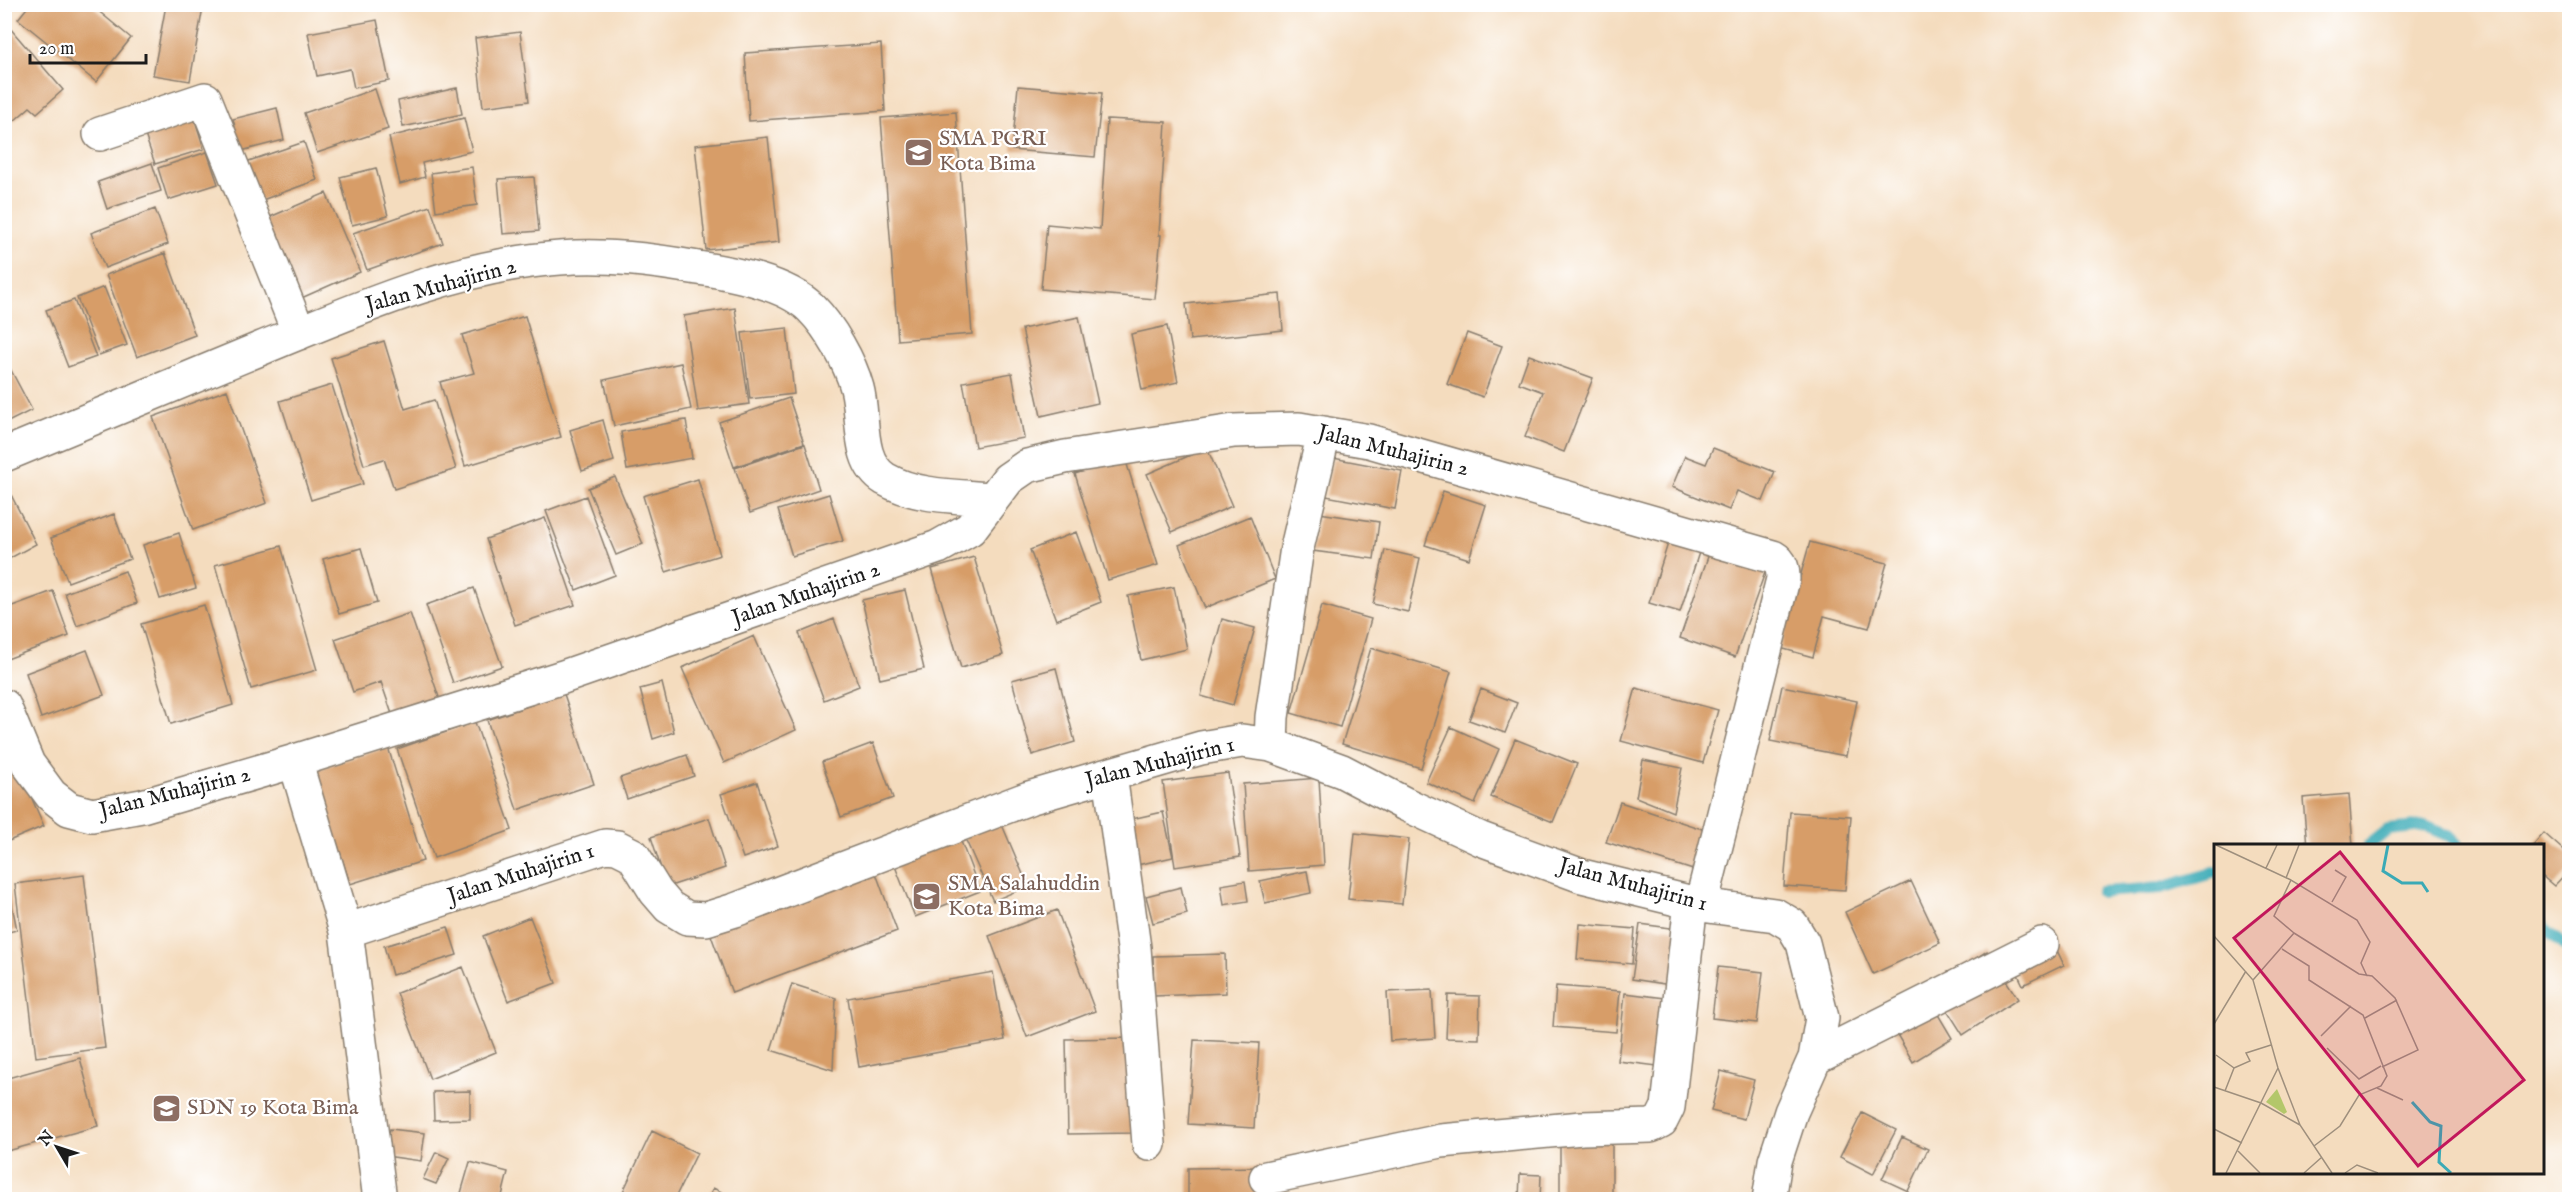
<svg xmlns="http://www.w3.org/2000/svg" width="2574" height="1204" viewBox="0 0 2574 1204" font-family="'IM FELL English',serif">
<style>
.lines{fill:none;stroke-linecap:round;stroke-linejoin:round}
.stream{stroke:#3aaab6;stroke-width:12}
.building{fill:#d79d68}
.minor-casing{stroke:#887c6d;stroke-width:36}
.minor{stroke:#fff;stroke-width:33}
.labels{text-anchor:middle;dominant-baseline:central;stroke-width:4.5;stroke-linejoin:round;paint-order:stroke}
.education-label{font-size:22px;fill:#785e54;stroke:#fff;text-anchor:start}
.street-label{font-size:22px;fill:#1c1c1c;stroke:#fff}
.inset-river{fill:none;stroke:#3aaab6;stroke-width:3}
.inset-road{fill:none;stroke:#9e8f7d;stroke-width:1.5}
.view{fill:#c2185b;fill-opacity:0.15;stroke:#c2185b;stroke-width:3}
.inset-edge{fill:none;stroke:#1c1c1c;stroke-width:3}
</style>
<rect width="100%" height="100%" fill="#fff"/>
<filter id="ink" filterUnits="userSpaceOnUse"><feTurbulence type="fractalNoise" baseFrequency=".0167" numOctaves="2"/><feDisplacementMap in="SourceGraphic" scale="12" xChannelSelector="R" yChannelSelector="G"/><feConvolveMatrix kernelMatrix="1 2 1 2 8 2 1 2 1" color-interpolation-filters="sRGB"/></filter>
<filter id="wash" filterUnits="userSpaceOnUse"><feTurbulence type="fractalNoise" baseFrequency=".008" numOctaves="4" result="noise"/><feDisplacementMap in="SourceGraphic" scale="24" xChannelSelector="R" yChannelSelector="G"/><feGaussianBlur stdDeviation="1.35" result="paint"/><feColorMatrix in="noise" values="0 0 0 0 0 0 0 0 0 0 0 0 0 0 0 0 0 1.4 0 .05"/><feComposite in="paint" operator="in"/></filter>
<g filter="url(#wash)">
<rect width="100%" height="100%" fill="#f4dcbe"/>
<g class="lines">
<!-- stream -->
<path class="stream" d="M2368,846l20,-16 37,-4 24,10 10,10
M2101,892l60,-4 55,-16
M2542,926l28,24"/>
</g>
<g id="blocks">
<!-- building -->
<path class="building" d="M30,4h60l41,34 -35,44 -78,-63z
M166,5l37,2 -13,74 -37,-6z
M377,20l12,61 -35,7 -4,-19 -33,7 -9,-43z
M9,27l54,63 -26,23 -7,-6 -16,14 -10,-12v-78z
M520,32l9,69 -46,6 -8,-69z
M881,44l4,67 -136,10 -4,-68z
M1018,86l84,7 -7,64 -83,-7z
M457,88l5,26 -59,13 -5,-26z
M375,89l13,40 -71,24 -13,-40z
M277,108l7,32 -43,11 -8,-32z
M956,112l16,222 -74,6 -17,-222z
M194,117l10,32 -49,15 -11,-32z
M464,118l8,33 -50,12 3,14 -25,7 -11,-47z
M1107,119l59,3 -7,113h2l-6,64 -114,-10 6,-65 53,5z
M768,137l11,105 -73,8 -11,-105z
M304,142l13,38 -63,23 -14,-39z
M207,152l11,32 -50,16 -10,-32z
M152,163l9,28 -54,18 -9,-27z
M472,167l5,38 -41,6 -5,-38z
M376,168l12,48 -36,9 -12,-48z
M534,177l5,54 -36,3 -5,-55z
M326,193l34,79 -63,28 -34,-80z
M430,206l13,37 -76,27 -14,-37z
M155,209l13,35 -63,24 -14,-35z
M165,253l30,82 -58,22 -31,-82z
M104,287l23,58 -28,10 -22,-57z
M1280,294l3,36 -93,10 -4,-36z
M74,300l22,57 -28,10 -22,-57z
M735,308l14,96 -51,7 -14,-95z
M525,316l36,121 -96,29 -25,-84 34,-9 -12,-38z
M1079,317l19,86 -57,13 -19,-87z
M1167,326l11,56 -36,8 -11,-56z
M787,328l7,66 -44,5 -8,-66z
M1467,333l35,13 -19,51 -36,-13z
M384,341l21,68 29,-9 22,69 -62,20 -10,-30 -20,6 -33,-107z
M1529,355l64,23 -29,74 -39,-15 18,-45 -24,-9z
M4,357l28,53 -28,14z
M681,363l10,46 -77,17 -10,-46z
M1012,373l12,65 -49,9 -12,-65z
M332,385l31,99 -52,16 -31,-99z
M227,390l40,113 -74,27 -40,-113z
M789,398l15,45 -70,24 -15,-45z
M603,420l11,41 -32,10 -12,-41z
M686,420l6,38 -65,12 -6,-38z
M805,444l14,45 -69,24 -15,-45z
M1207,448l25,58 -60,26 -25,-58z
M1713,448l62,24 -12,29 -26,-10 -8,19 -57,-23 13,-31 21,8z
M1125,458l33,107 -50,15 -33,-106z
M1333,458l69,13 -7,38 -69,-13z
M615,477l28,67 -27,11 -28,-67z
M698,479l22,76 -54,17 -23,-76z
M5,483l31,61 -31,17z
M1443,491l43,14 -17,54 -44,-14z
M829,494l14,47 -51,15 -14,-46z
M586,496l29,79 -39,15 -30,-79z
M1319,513l60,9 -5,37 -61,-8z
M114,514l16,45 -62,23 -17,-44z
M1250,516l25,63 -70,29 -26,-63z
M545,518l30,87 -60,20 -29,-86z
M1076,532l25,70 -45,18 -26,-70z
M179,533l17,55 -36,11 -17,-54z
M1671,534l31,9 -22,69 -31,-9z
M1810,542l77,21 -18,65 -45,-12 -11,41 -33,-9z
M1712,545l56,19 -33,93 -55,-19z
M281,546l36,124 -66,19 -36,-124z
M361,548l16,55 -38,11 -16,-55z
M1385,550l35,8 -12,54 -35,-8z
M974,557l29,98 -42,13 -29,-99z
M125,571l12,32 -60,23 -12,-33z
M1174,587l13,62 -46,11 -13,-64z
M474,588l28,78 -49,17 -27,-78z
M905,590l19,79 -44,10 -18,-79z
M53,591l16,45 -62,23 -3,-7v-43z
M204,605l29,100 -62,19 -30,-100z
M1322,605l49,14 -31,108 -49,-14z
M410,613l30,87 -47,17 -12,-35 -28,10 -18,-53z
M834,619l25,67 -35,14 -25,-67z
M1222,619l33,9 -22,77 -32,-9z
M754,636l42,94 -72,33 -42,-95z
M1371,648l80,24 -30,96 -79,-24z
M87,650l17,45 -63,23 -15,-45z
M1056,668l19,74 -43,13 -20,-75z
M662,683l12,49 -21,7 -13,-50z
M1782,686l75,15 -11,55 -76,-15z
M1636,688l82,22 -15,53 -82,-22z
M1481,689l36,14 -12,30 -36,-13z
M564,694l30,90 -77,26 -30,-90z
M475,722l37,108 -78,28 -37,-109z
M1451,727l48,22 -24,55 -49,-22z
M4,736l40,90 -40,17z
M1515,739l62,25 -24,58 -62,-25z
M873,743l20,55 -52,19 -19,-55z
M388,747l35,114 -73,23 -36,-114z
M687,755l7,21 -67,23 -7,-21z
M1643,760l39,8 -9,44 -37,-15z
M1228,773l12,84 -65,10 -12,-85z
M1319,778l5,87 -75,6 -6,-87z
M757,782l21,64 -35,12 -22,-64z
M2349,794l4,52h-46l-4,-48z
M1620,802l88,29 -12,40 -90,-29z
M1163,812l10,45 -36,8 -10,-45z
M1790,812l61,4 -6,74 -61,-4z
M709,818l16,50 -58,19 -16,-50z
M1000,820l28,66 -35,15 -29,-65z
M957,831l23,60 -65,26 -24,-61z
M1355,833l54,6 -7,65 -54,-5z
M2544,833l26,23v13l-16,17 -12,-10v-30h-9z
M4,865l13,65 -13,3z
M873,865l24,66 -165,62 -24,-66z
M1307,871l4,22 -46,10 -5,-22z
M84,875l21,173 -69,9 -21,-173z
M1245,881l3,20 -24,4 -3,-20z
M1911,881l29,62 -67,31 -28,-62z
M1181,887l6,27 -34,9 -7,-27z
M1057,910l38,101 -68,26 -38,-101z
M530,917l26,66 -48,18 -25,-65z
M1580,924l55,5 -3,35 -55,-5z
M1640,924l45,6 -8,56 -45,-7z
M448,927l9,28 -65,20 -8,-29z
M2048,932l16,33 -41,20 -16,-34z
M1987,951l31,48 -55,36 -31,-49z
M1225,954l1,39 -72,3 -1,-40z
M463,967l33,85 -66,27 -33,-86z
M1718,967l45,5 -6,51 -45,-5z
M993,972l12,68 -146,27 -11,-69z
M792,984l44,14 -3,72 -62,-20z
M1556,986l64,5 -4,41 -63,-5z
M1432,990l3,48 -45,3 -3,-49z
M1924,991l28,47 -39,24 -28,-48z
M1625,993l48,6 -8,68 -47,-6z
M1448,995l32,1 -1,43 -33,-1z
M1132,1038l1,95 -65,1 -2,-95z
M1194,1040l65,3 -5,85 -66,-4z
M80,1058l18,68 -94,26v-73z
M1721,1071l33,9 -10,39 -33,-8z
M470,1091v28l-36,1 -1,-28z
M1862,1113l34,17 -23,44 -33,-17z
M390,1129l35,4 -4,28 -35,-5z
M652,1131l45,22 -23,47h-55z
M1560,1134h52v66h-52z
M1902,1137l26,12 -20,42 -26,-12z
M436,1152l13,6 -13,26 -13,-5z
M470,1162l38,10 -7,28h-42z
M1264,1167l1,33h-77v-32z
M1520,1174l21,1 -1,25h-21z
M713,1188l25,12h-30z"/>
</g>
</g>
<g filter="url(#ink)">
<use href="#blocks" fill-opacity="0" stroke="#887c6d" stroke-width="1.5"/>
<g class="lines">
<defs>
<path id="minor" d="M100,134l105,-35 94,234
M4,455c86,-36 172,-71 258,-107 95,-39 193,-83 298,-90 46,-4 92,2 138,10 34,5 88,15 113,40 19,19 39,54 46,80 8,29 -1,73 28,91 31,18 72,17 107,20
M4,706l24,58 23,31 18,14 23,6 50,-9 153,-45 51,170 34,269
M1271,745l1,-28 25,-169 27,-115
M295,761l268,-84 375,-130 32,-18 38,-50 19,-13 38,-9 169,-26 65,-2 70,12 404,116c9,5 10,13 10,22l-82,326
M1110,775l24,173 15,196
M346,931l259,-85 12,1 16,8 23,37 13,15 18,11 19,1 29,-9 294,-112 172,-50 41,-7 29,4 71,26 63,33 76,35 101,37 119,29 74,10 17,10 11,18 19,75 -7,40 -24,54 -16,49 -6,39
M1815,1058l227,-114
M1266,1178l175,-37 141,-13 69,-2 10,-5 7,-14 23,-205"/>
</defs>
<!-- minor casing -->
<use href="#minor" class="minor-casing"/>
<!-- minor -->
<use href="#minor" class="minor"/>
</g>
</g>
<!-- icons -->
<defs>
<symbol id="school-square" viewBox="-11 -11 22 22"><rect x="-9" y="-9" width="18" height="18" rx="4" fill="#8d6e63" stroke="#fff"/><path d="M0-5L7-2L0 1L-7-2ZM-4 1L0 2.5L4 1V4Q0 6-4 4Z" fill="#fff"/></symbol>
</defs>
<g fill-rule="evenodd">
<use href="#school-square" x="902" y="136" width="33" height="33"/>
<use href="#school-square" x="910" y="880" width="33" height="33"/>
<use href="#school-square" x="150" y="1092" width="33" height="33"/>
</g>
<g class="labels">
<!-- education labels -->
<g class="education-label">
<text x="939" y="139">SMA PGRI<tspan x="939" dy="25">Kota Bima</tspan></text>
<text x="948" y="884">SMA Salahuddin<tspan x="948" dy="25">Kota Bima</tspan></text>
<text x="187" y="1108">SDN 19 Kota Bima</text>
</g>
<!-- street labels -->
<g class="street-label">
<text transform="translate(441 286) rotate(-15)">Jalan Muhajirin 2</text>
<text transform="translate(1393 451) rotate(14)">Jalan Muhajirin 2</text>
<text transform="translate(806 594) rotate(-19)">Jalan Muhajirin 2</text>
<text transform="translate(1160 763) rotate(-14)">Jalan Muhajirin 1</text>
<text transform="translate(175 793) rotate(-14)">Jalan Muhajirin 2</text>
<text transform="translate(521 874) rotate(-18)">Jalan Muhajirin 1</text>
<text transform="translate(1633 885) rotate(15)">Jalan Muhajirin 1</text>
</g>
</g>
<!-- overview -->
<g transform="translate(2214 844)">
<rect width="330" height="330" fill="#f4dcbe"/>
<path d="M63,245l10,23 -3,2 -18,-12z" fill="#b3c76a"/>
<path class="inset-river" d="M174,1l-5,26 19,12h20l6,9M198,258l18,20 11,4 -2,36 12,11"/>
<path class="inset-road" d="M2,1l75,35M52,24l11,-23M72,34l13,-33M118,58l14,-25 -11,-7M80,89l65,41 13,2 23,22 23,52 -36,17M0,92l39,44 25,88 22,57 32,48M68,105l27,17v14l54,35 24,61 -6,10 -22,9 -19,31 -26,20M39,136l41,-47 -20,-17 17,-36 66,40 13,22 -9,21 6,13M151,174l32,-18M0,180l32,-53M107,192l30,-30M113,204l32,31 22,-13M2,211l18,13 -9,23M20,224l16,-7 -4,-8 25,-8M0,243l47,16 39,22M163,244l26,12M0,285l28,14M24,307l22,22M12,329l52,-105M90,329l18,-16M131,329l12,-8 21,8"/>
<path class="view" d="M126,8l184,228 -106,86 -184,-228z"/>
<rect width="330" height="330" class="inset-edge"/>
</g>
<!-- margin -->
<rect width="2574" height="1204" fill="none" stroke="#fff" stroke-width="24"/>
<!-- north arrow -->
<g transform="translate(57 1147) rotate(309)" stroke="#ffffff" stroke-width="4.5" paint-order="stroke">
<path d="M0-4.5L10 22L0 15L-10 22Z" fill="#1c1c1c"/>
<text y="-9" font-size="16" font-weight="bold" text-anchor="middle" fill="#1c1c1c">N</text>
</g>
<!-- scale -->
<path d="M30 54v9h116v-9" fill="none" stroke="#1c1c1c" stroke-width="3"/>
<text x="39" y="54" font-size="18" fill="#1c1c1c" stroke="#ffffff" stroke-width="4.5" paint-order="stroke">20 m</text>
</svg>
